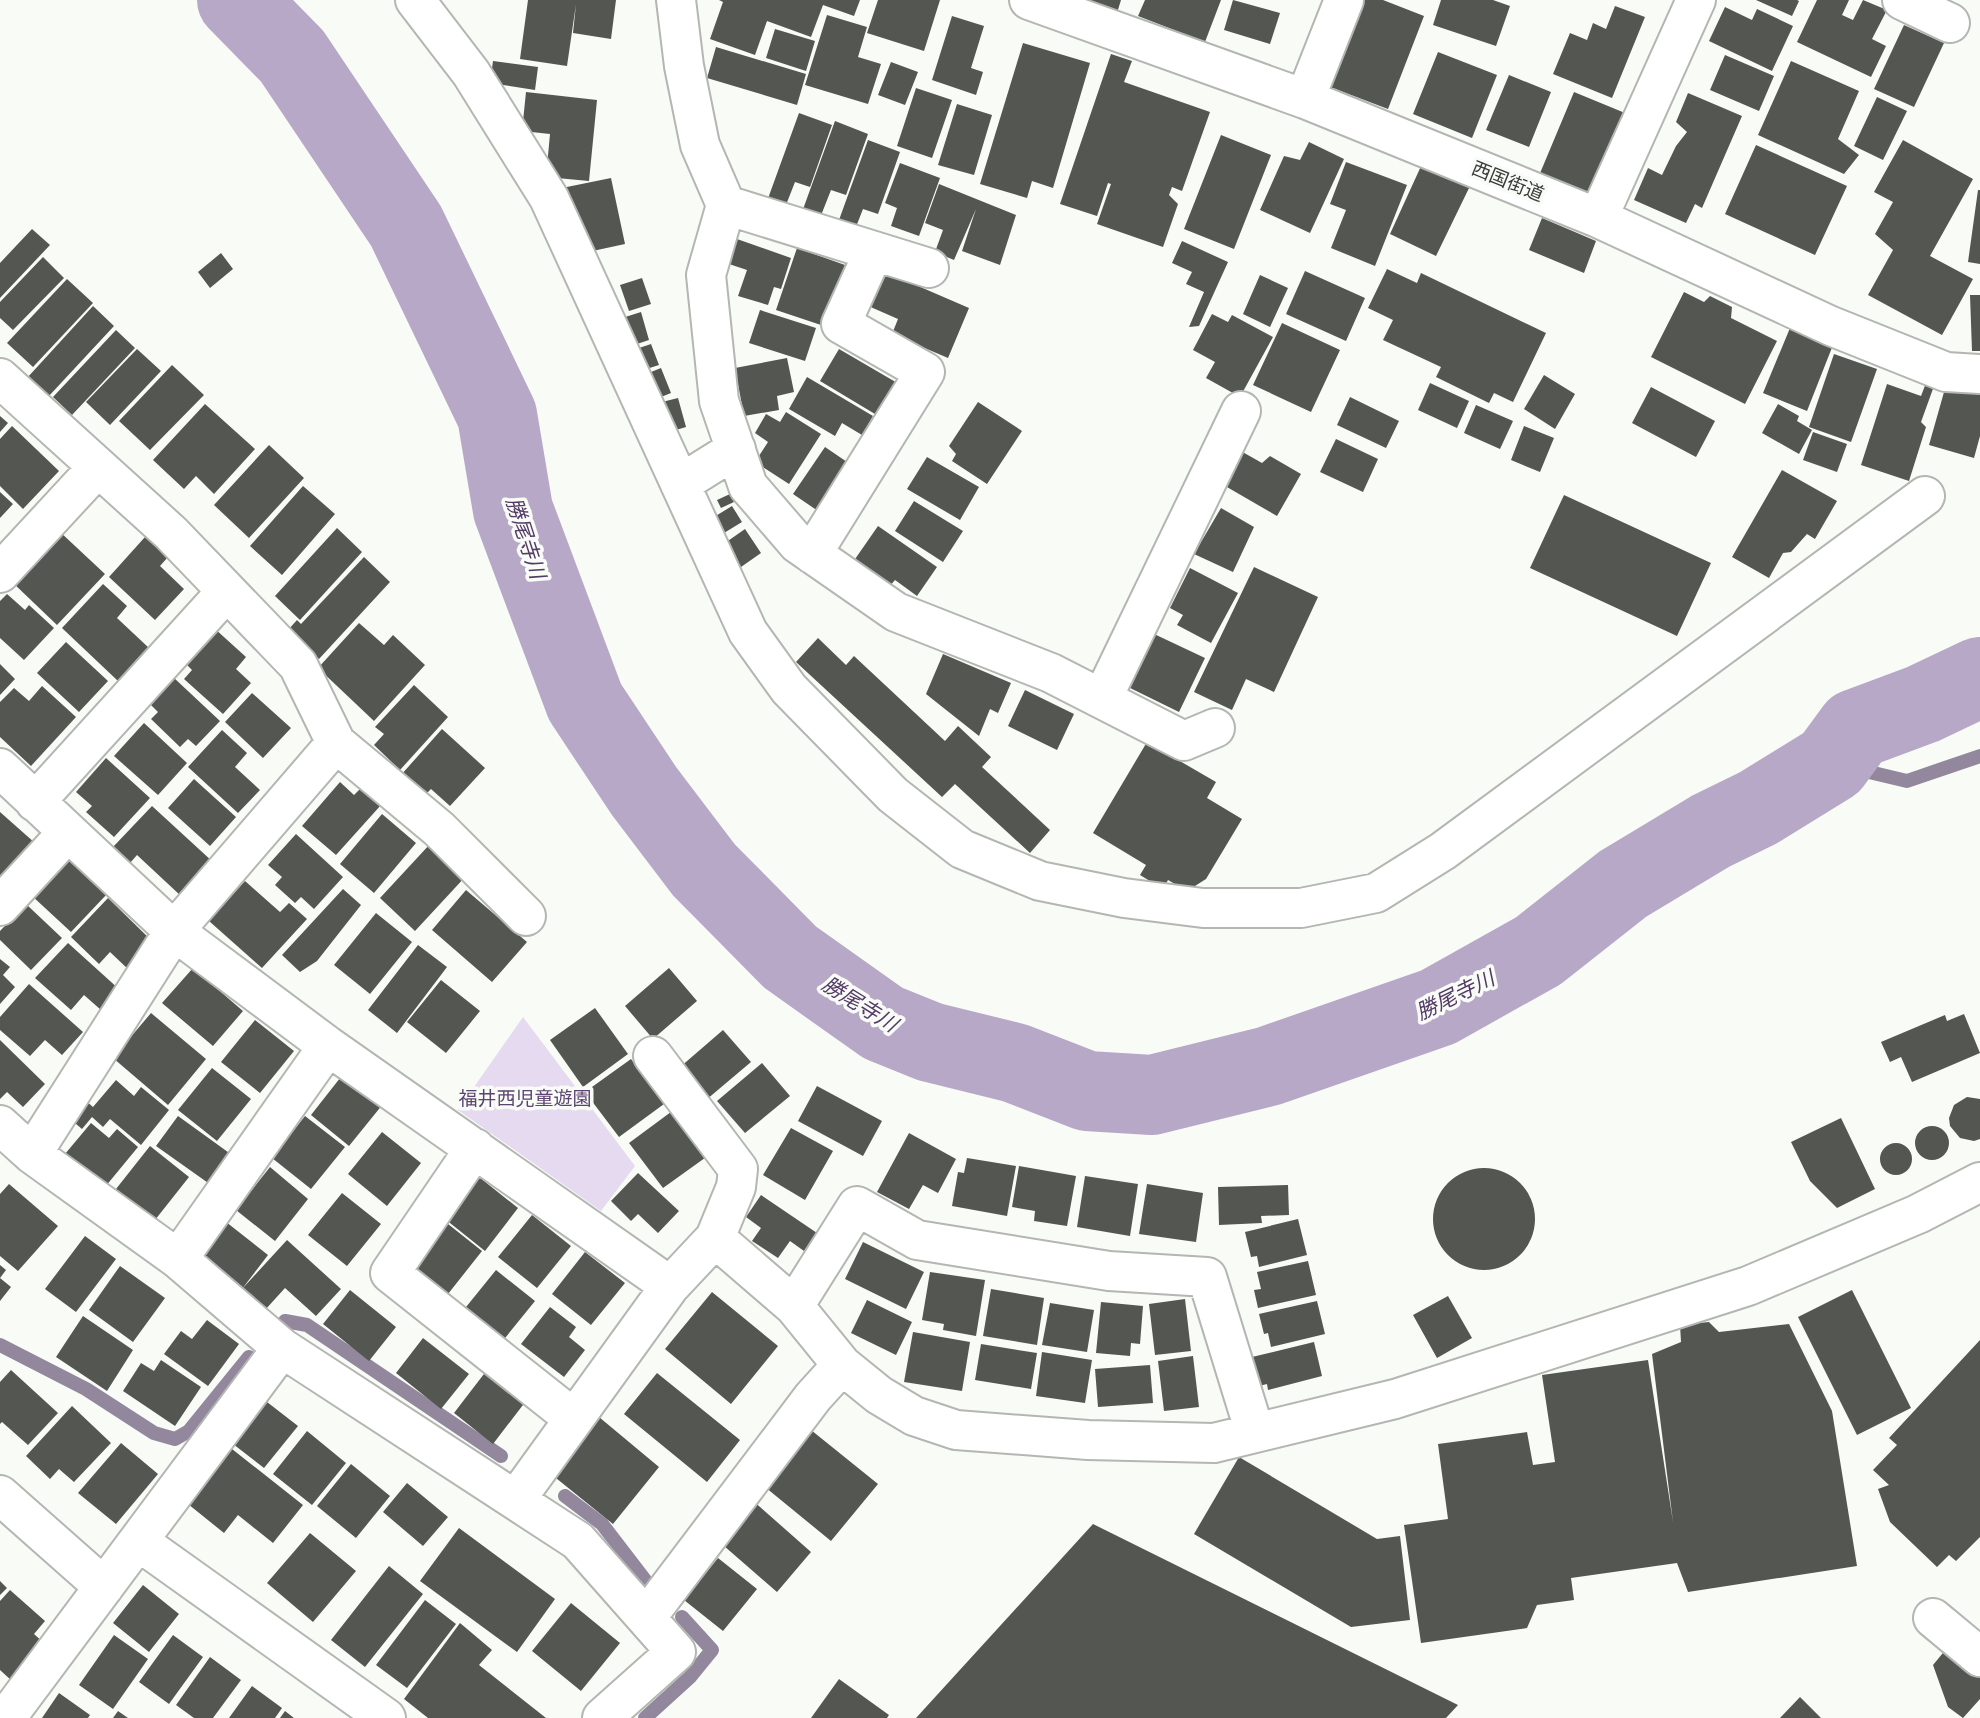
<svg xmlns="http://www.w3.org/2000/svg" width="1980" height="1718" viewBox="0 0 1980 1718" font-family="'Archivo Narrow','Noto Sans JP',sans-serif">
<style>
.green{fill:#e5daef}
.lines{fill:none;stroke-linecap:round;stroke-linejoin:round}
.stream{stroke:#92879c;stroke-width:14}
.river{stroke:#b8a8c7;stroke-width:80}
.building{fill:#535651}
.street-casing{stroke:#b3b6b1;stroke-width:42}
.street{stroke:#fff;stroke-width:38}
.labels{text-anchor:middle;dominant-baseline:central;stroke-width:7;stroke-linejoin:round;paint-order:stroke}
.street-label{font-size:19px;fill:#3a3b39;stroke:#f8fbf6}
.park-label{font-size:19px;fill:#5c4471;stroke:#f8fbf6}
.water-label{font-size:21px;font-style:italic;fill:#533a67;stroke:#f8fbf6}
</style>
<rect width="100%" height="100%" fill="#f8fbf6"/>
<!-- green -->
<path class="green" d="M523,1017l112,149 -34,45 -143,-101z"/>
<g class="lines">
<!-- stream -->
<path class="stream" d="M1831,763l76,18 73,-25
M285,1321l22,4 194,131
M0,1345l86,44 68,44 21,6 14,-8 60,-74
M565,1496l37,28 43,56
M645,1718l45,-41 22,-27 -30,-33"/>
<!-- river -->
<path class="river" d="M237,0l55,56 114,170 91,189 16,95 72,192 59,89 60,79 86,87 93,66 47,19 85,21 72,28 65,4 117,-29 169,-59 100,-56 85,-67 88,-53 47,-23 73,-45 25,-34 67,-25 57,-27"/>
</g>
<!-- building -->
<path class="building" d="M528,0h88l-5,39 -38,-6 3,-29 -9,62 -47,-7z
M719,0h141l-6,16 -31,-11 -12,32 -44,-16 -12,34 -45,-16 13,-37z
M878,0h62l-16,51 -57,-18z
M1083,0h38l-4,13z
M1145,0h76l-16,42 -67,-26z
M1233,0l47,13 -10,31 -46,-14z
M1363,0h20l41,16 -36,93 -58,-22z
M1441,0h52l17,6 -14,40 -63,-21z
M1756,0h41l2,1 -7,15z
M1817,0h32l-7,15 11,5 10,-20 24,10 -15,29 14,7 -15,31 -74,-35z
M1615,6l30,11 -33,81 -59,-24 17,-41 17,7 6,-17 13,6z
M1725,7l27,13 5,-11 36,17 -21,45 -63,-30z
M827,15l40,12 -9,30 23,7 -13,40 -63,-19z
M952,16l32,10 -13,42 12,4 -7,23 -44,-15z
M1904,25l40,18 -30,64 -40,-18z
M775,29l40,12 -9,30 -40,-13z
M1023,43l67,20 -37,125 -21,-7 -5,17 -47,-14z
M716,47l90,27 -9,31 -90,-27z
M1438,52l59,23 -25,63 -59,-24z
M1111,54l21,7 -8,21 86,30 -28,79 -10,-4 -3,8 9,9 -15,43 -66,-23 14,-40 -3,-1 -11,33 -37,-12z
M1725,55l49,21 -15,35 -49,-21z
M493,61l45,6 -3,23 -45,-7z
M1791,61l68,30 -21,48 21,16 -15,19 -86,-39z
M891,62l27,10 -13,33 -27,-10z
M1509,75l42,17 -22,55 -43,-17z
M916,88l36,12 -20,58 -35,-12z
M526,92l71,8 -8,81 -43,-4 4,-43 -28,-3z
M1574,92l51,21 -29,71 -13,13 -45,-19z
M1688,93l54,23 -40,92 -7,-4 -9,19 -52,-23 14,-32 14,7 14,-29 11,-14 -11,-10z
M1877,97l30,14 -24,49 -29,-14z
M957,104l35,11 -18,60 -36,-10z
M799,113l33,12 -22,62 -15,-5 -11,28 -18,-6z
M835,121l33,13 -22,61 -15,-5 -11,28 -18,-6z
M1221,135l50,20 -37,94 -50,-20z
M868,140l32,12 -22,62 -15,-5 -11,28 -17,-6z
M1903,140l70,39 -43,77 43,23 -31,56 -74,-40 25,-45 -18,-16 18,-32 -19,-10z
M1309,142l35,17 -34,74 -50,-23 24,-54 16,4z
M1756,145l91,41 -32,69 -90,-41z
M1346,162l61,23 -32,81 -44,-18 15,-38 -16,-6z
M900,163l40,15 -21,58 -28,-10 6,-18 -12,-5z
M1422,164l48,22 -34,70 -46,-22z
M611,178l14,66 -37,8 -6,-29 -12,2 -8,-37z
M939,184l77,31 -16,50 -38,-14 14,-42 -22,51 -19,-8 8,-22 -18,-7z
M1978,190h2v74l-12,-2z
M1542,218l54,23 -12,32 -55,-23z
M32,229l18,16 -50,53v-35z
M737,239l54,19 -10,31 -7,-2 -6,18 -30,-9 9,-26 -18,-6z
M1182,241l46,21 -29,64 -10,1 15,-35 -18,-8 6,-12 -20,-9z
M797,248l48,17 -21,61 -48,-16z
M221,253l12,16 -23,19 -12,-16z
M43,257l21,21 -51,52 -13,-12v-16z
M1387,269l30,14 4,-10 125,60 -33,69 -19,-9 -5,10 -53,-26 5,-10 -58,-27 10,-20 -25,-12z
M881,270l88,38 -21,50 -56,-24 6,-15 -32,-14z
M1305,271l60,27 -19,43 -60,-27z
M1260,275l28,13 -18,39 -27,-13z
M642,278l9,26 -22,7 -9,-26z
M67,279l26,24 -60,64 -26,-24z
M1684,292l20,10 6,-6 22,11 -1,11 46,23 -32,63 -94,-47z
M1970,295h10v56h-8z
M93,306l21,20 -66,71 -21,-19z
M760,310l56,18 -11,33 -56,-18z
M641,312l8,28 -21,7 -9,-28z
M1212,314l16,8 4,-7 41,22 -33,60 -34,-19 9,-16 -22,-12z
M1282,323l58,27 -29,62 -58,-27z
M1790,328l43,17 -26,66 -44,-18z
M116,330l19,18 -63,67 -19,-18z
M651,344l8,21 -16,5 -7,-21z
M137,349l24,22 -51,54 -24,-23z
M839,349l60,35 -19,33 -60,-36z
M1834,354l43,15 -26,73 -42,-15z
M787,358l7,34 -17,4 2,14 -35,6 -9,-48z
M172,365l32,30 -54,55 -31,-29z
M661,368l10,25 -15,6 -10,-25z
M1544,375l31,19 -20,35 -31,-20z
M807,377l66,39 -11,19 -20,-12 -7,13 -46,-27z
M1430,383l39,18 -12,27 -39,-18z
M1926,383l8,3 -13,36 5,5 -17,54 -48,-16 26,-81 34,12z
M1946,385l34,10v41l-6,22 -45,-13z
M1651,387l64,34 -19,36 -64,-34z
M1350,397l49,24 -13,27 -49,-23z
M678,398l8,29 -17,5 -7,-30z
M978,402l44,29 -35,53 -35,-23 4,-7 -7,-8z
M205,404l50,45 -41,45 -18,-18 -12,13 -31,-29z
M1778,404l21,12 -2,5 15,9 -13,24 -37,-21z
M1476,405l37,16 -13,28 -36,-16z
M786,412l35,22 -32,50 -34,-22 13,-20 -13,-9 11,-19 14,8z
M0,416l8,7 -8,9z
M12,426l47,45 -36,38 -23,-23v-47z
M1524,426l30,12 -14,34 -29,-12z
M1813,432l34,12 -10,28 -34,-12z
M1336,439l42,20 -15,33 -43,-20z
M269,445l35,33 -55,60 -35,-33z
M825,447l25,17 -32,47 -25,-17z
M1239,450l23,13 8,-7 31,18 -24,42 -57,-33z
M927,457l52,30 -19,33 -53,-31z
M1782,470l55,31 -22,38 -8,-5 -16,18 -8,1 -14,25 -37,-21z
M303,486l32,28 -53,61 -32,-29z
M0,492l13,12 -13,14z
M730,494l4,8 -13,6 -4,-8z
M1564,495l147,68 -34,73 -147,-68z
M914,501l49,30 -20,31 -48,-31z
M732,506l10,16 -18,11 -10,-16z
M1221,508l33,19 -21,45 -39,-18z
M878,526l59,41 -20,29 -22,-16 -6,7 -36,-25z
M337,528l25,24 -62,68 -25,-24z
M745,529l16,24 -20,14 -16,-24z
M59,531l46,43 -48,51 -46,-44z
M145,537l23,20 -8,9 24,23 -29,31 -46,-43z
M364,557l26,25 -71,77 -31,-29 9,-10 4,4z
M1254,567l64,30 -44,95 -28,-13 -14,31 -38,-18z
M1190,568l48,25 -27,50 -34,-18 6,-10 -13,-7z
M103,584l24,22 -10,12 32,30 -31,33 -56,-53z
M7,594l18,16 4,-5 25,23 -30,32 -24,-22v-37z
M359,623l25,22 9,-10 32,30 -51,56 -56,-53z
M214,628l32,29 -10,12 15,14 -28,31 -39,-35 8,-9 -8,-8z
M1152,633l53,25 -26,54 -53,-26z
M818,638l28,27 8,-9 91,85 13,-15 33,31 -9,10 68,63 -20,23 -75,-69 -13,13 -146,-135z
M66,642l42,39 -29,31 -42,-39z
M943,654l68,29 -13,30 -8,-4 -11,27 -53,-42z
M0,664l15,15 -15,16z
M173,677l47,44 -24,25 -8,-7 -8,8 -29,-28 7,-7 -9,-9z
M414,685l34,32 -48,53 -26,-25 10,-11 -9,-7z
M42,686l34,31 -45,49 -31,-29v-35l14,-14 15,13z
M1025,690l49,24 -17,36 -49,-24z
M252,693l39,35 -28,30 -38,-36z
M144,723l43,40 -29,32 -44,-39z
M442,729l43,39 -35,38 -19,-17 -7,7 -23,-21z
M222,730l25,23 -12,14 25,23 -22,23 -50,-46z
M1147,742l69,40 -9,16 35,21 -36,60 -19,12 -19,-11 -5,9 -23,-14 6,-10 -53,-32z
M106,758l44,40 -36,39 -28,-25 6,-6 -16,-14z
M194,779l42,38 -26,29 -42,-38z
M340,782l14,13 7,-7 20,17 -45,50 -34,-29z
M152,806l61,56 -32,34 -44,-41 -7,8 -17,-16z
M0,812l35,31 -35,38z
M382,814l34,29 -42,50 -34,-29z
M296,834l47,43 -29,32 -13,-12 -6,6 -20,-18 7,-8 -14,-12z
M431,843l35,33 -51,55 -35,-33z
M67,856l40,38 -36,38 -40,-37z
M245,881l35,31 9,-9 18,16 -45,49 -53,-47z
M343,889l18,16 -44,56 -17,11 -18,-17z
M466,890l61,52 -35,40 -60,-52z
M108,898l46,45 -25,27 -19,-18 -11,12 -28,-27z
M26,904l36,34 -31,32 -31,-30v-9z
M376,913l36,29 -42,52 -36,-29z
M68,943l52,47 -19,20 -17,-15 -13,15 -36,-32z
M418,945l29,22 -50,66 -29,-23z
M0,959l10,8 -7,8 12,12 -15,17z
M193,968l50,43 -30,35 -51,-43z
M669,968l28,33 -44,38 -28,-33z
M441,980l39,31 -34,42 -39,-31z
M29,984l54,48 -21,23 -17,-15 -15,16 -30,-26v-13z
M595,1008l33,46 -45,33 -33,-47z
M151,1013l55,46 -38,46 -55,-47z
M1964,1014l16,39 -68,29 -11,-25 -11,5 -9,-20 64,-27 2,6z
M255,1020l39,31 -34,42 -39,-31z
M723,1030l28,32 -45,38 -27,-32z
M0,1040l45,44 -22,23 -16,-15 -7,7z
M631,1059l33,45 -45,33 -34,-45z
M762,1063l28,33 -45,37 -28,-32z
M212,1068l39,31 -34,42 -39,-31z
M344,1073l39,31 -34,42 -38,-31z
M116,1080l18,16 7,-9 28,23 -28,35 -31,-26 -7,8 -11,-10 -10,12 -13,-11 16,-18 8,7z
M817,1086l65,35 -19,35 -65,-35z
M1967,1097l13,2v40l-6,2 -14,-3 -10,-12 -1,-8 5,-13z
M675,1109l34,46 -46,33 -34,-45z
M178,1116l54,39 -21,30 -55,-39z
M305,1116l40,31 -34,42 -39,-31z
M1841,1118l34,71 -38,19 -27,-27 -19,-39z
M91,1123l18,15 8,-9 21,18 -33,40 -40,-33z
M1915 1143a17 17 0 1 1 34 0a17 17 0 1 1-34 0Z
M791,1128l42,23 -28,49 -42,-25z
M382,1132l39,31 -34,43 -39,-32z
M909,1133l47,26 -18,34 -15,-8 -14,24 -32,-17z
M1880 1159a16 16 0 1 1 32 0a16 16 0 1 1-32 0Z
M150,1146l39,31 -34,43 -39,-31z
M967,1158l49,8 -9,50 -55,-10 6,-34 6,1z
M1019,1166l57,10 -9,50 -33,-5 1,-10 -23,-4z
M270,1167l38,32 -33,42 -39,-31z
M1433 1219a51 51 0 1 1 102 0a51 51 0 1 1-102 0Z
M638,1173l41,38 -21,22 -20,-19 -7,7 -20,-20z
M1085,1176l53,8 -8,52 -53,-9z
M479,1177l39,31 -33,43 -40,-32z
M9,1184l49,42 -40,45 -18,-15v-62z
M1147,1184l56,9 -7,49 -57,-8z
M1288,1185l1,30 -28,1 1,7 -43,2 -1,-38z
M342,1193l39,31 -34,42 -39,-31z
M761,1195l56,38 -13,18 -14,-10 -12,17 -26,-17 9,-13 -15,-11z
M532,1215l39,31 -34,42 -39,-31z
M221,1218l47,37 -26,34 45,-49 54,49 -25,27 -31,-28 -20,22 -71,-57z
M1298,1219l9,36 -48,12 -2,-11 -6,1 -6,-25z
M443,1220l39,31 -34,43 -39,-32z
M85,1236l31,23 -40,53 -31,-23z
M863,1242l61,30 -18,37 -61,-30z
M585,1252l40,31 -34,42 -39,-31z
M1308,1261l8,34 -58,13 -4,-18 7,-1 -4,-17z
M0,1265l6,5 -6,8 11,9 -11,14z
M120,1266l45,32 -32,44 -44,-32z
M496,1270l39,31 -34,42 -39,-31z
M930,1272l55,8 -9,56 -33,-6 1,-6 -22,-4z
M991,1289l53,9 -7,47 -54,-9z
M350,1290l46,37 -27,34 -46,-37z
M1852,1290l59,118 -54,27 -59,-118z
M712,1292l66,54 -47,58 -66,-55z
M1448,1296l24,42 -35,20 -24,-43z
M1185,1299l6,52 -36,4 -6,-51z
M867,1300l45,22 -16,33 -45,-22z
M1317,1301l8,33 -54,13 -3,-14 -4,1 -5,-20z
M1101,1302l42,4 -3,38 -9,-1 -1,13 -34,-3z
M1050,1303l44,7 -7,42 -45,-7z
M550,1307l26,20 -7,10 16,13 -21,27 -43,-33z
M83,1316l50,34 -26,41 -51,-34z
M207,1320l32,24 -31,42 -44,-32 17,-23 11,8z
M1709,1322l10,10 70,-8 43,87 25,155 -169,26 -11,-29 -106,15 3,22 -37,5 -10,23 -106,15 -17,-118 44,-6 -10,-75 89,-12 6,33 22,-3 -13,-87 106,-15 25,162 -21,-168 29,-12 -1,-17z
M913,1332l57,10 -8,49 -58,-9z
M423,1338l46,36 -28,35 -45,-36z
M1980,1340v197l-24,24 -7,-6 -12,12 -47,-45 -12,-33 11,-4 -16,-15 24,-25 -8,-7z
M1314,1342l8,34 -54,14 -1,-6 -8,2 -7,-29z
M981,1344l56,9 -6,36 -56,-9z
M1042,1352l50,8 -7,43 -49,-7z
M1193,1356l6,51 -35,4 -6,-50z
M161,1360l40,27 -26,39 -52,-35 18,-28 13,8z
M1150,1365l3,38 -55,4 -3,-38z
M11,1370l47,43 -30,32 -26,-23 -2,2v-42z
M487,1370l39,31 -33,43 -39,-31z
M657,1373l83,67 -33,42 -83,-68z
M258,1395l40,31 -34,42 -40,-31z
M72,1406l39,37 -37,39 -15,-13 -9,10 -24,-23z
M593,1412l66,55 -46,57 -67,-54z
M811,1430l67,54 -47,57 -66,-54z
M307,1431l39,32 -34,42 -39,-31z
M121,1443l37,31 -42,50 -38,-31z
M232,1449l71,56 -30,38 -35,-28 -14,18 -36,-29z
M1239,1457l138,82 23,-3 10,84 -59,7 -157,-93z
M351,1464l39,32 -34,42 -39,-32z
M407,1483l41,34 -25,29 -40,-34z
M751,1499l60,53 -34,40 -61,-53z
M1093,1524l365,181 -12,13h-530z
M459,1528l96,71 -38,53 -97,-71z
M310,1533l46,38 -43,51 -46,-39z
M718,1558l39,31 -34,42 -39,-31z
M389,1566l34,28 -58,73 -34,-27z
M0,1581l7,7 -7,7z
M143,1585l36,29 -30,38 -36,-29z
M10,1590l35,31 -11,13 11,10 -33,37 -12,-11v-69z
M425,1600l31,24 -49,64 -31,-23z
M571,1603l49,40 -39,48 -49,-40z
M460,1623l32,27 -13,15 67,53h-118l-24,-19z
M114,1635l34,24 -35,50 -34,-24z
M173,1635l30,22 -34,47 -30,-22z
M1947,1648l33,29v22l-17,19 -15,-11 -15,-42z
M210,1657l31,23 -28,38h-19l-18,-13z
M839,1679l50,36 -2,3h-76z
M252,1686l30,22 -7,10h-46z
M59,1693l31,22 -2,3h-46z
M1800,1697l21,21h-41z
M118,1711l10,7h-15z
M285,1711l9,7h-14z"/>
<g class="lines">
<defs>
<path id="street" d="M415,0l56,73 78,125 199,434 41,57 104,106 69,54 78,32 84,17 79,10h98l75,-15 67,-42 482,-355
M676,0l8,66 16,79 26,60 -20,70 13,126 29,85 50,58 98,68 155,61 133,68 31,-13
M1029,0l276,99 293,119 233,108 115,46 34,2
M1902,0l48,23
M1305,99l39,-99
M726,205l203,63
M1598,218l98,-218
M0,378l171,155 127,132 38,78 -162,188 -142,223
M680,484l56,-35
M812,554l113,-182 -84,-48 33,-73
M0,573l98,-106
M1102,699l139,-288
M336,743l103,86 87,87
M0,768l174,163 154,115 342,240
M35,802l191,-210
M0,906l68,-74
M653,1056l85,113 -2,18 -21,51
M0,1125l32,29 146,105 104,89 296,193 98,111 -74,66
M475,1148l-85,125 183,145
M178,1259l150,-213
M794,1306l63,-100 60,34 192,31 98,6 48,156
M0,1495l104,92
M517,1498l153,-212 45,-48 79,68 48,59 37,30 35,21 42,14 132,10 126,3 181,-44 353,-113 170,-72 62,-32
M138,1541l248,177
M646,1618l167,-221 29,-32
M1933,1618l47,39
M6,1718l276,-370"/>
</defs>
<!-- street casing -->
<use href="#street" class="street-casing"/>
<!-- street -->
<use href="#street" class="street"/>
</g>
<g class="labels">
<!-- street labels -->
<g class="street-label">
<text transform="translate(1508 181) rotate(22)">西国街道</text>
</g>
<!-- park labels -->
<g class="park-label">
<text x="525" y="1098">福井西児童遊園</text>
</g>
<!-- water labels -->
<g class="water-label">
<text transform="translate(526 538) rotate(72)">勝尾寺川</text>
<text transform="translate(1455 995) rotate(-26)">勝尾寺川</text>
<text transform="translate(860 1004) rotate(32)">勝尾寺川</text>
</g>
</g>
</svg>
